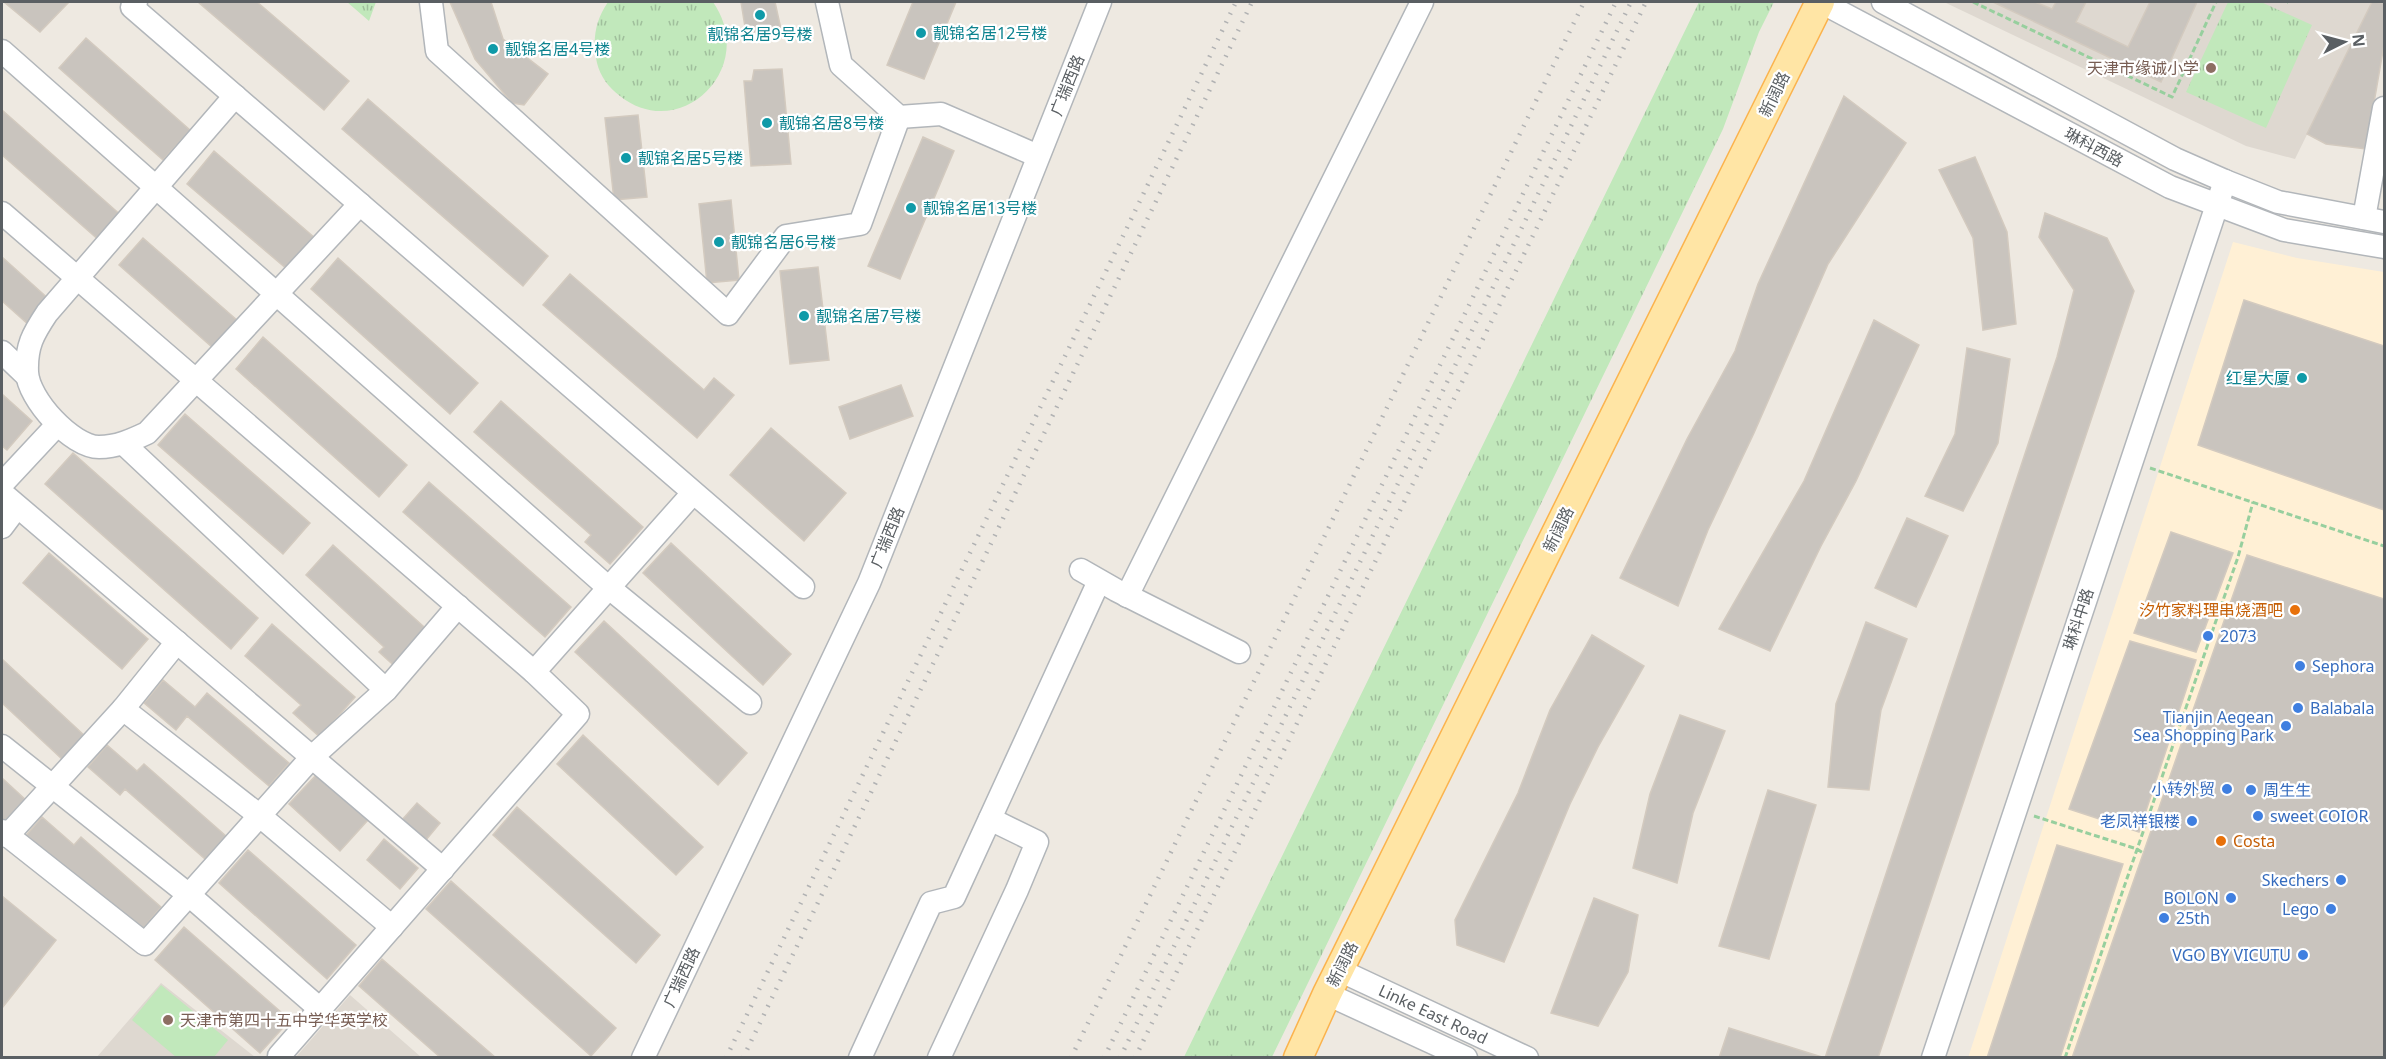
<svg xmlns="http://www.w3.org/2000/svg" width="2386" height="1059" viewBox="0 0 2386 1059" font-family="'Noto Sans','Noto Sans SC',sans-serif">
<style>
.commercial{fill:#fff0d5}
.education{fill:#ded8d0}
.grass{fill:url(#grass-tufts)}
.pitch{fill:#c1e8bb}
.building{fill:#c9c4be;stroke:#d3cabf;stroke-width:1.5}
.lines{fill:none;stroke-linecap:round;stroke-linejoin:round}
.minor-casing{stroke:#b2b6ba;stroke-width:25}
.major-casing{stroke:#fbb34d;stroke-width:31}
.path{stroke:#97cf9e;stroke-width:3;stroke-dasharray:6 3;stroke-linecap:butt}
.minor{stroke:#fff;stroke-width:22}
.major{stroke:#ffe5a5;stroke-width:28}
.rail{stroke:#b1b2b3;stroke-width:4.5;stroke-dasharray:1.5 8;stroke-linecap:butt}
.culture-dot{fill:#0f9aa8;stroke:#fff;stroke-width:2}
.education-dot{fill:#8d6e63;stroke:#fff;stroke-width:2}
.food-dot{fill:#e8710a;stroke:#fff;stroke-width:2}
.shop-dot{fill:#3f7fe0;stroke:#fff;stroke-width:2}
.labels{text-anchor:middle;dominant-baseline:central;stroke-width:4.5;stroke-linejoin:round;paint-order:stroke}
.culture-label{font-size:16px;fill:#0d838f;stroke:#fff;text-anchor:start}
.education-label{font-size:16px;fill:#785e54;stroke:#fff;text-anchor:end}
.street-label{font-size:16px;fill:#5a5f63;stroke:#fff}
.food-label{font-size:16px;fill:#c56008;stroke:#fff;text-anchor:end}
.shop-label{font-size:16px;fill:#366cbe;stroke:#fff;text-anchor:end}
</style>
<defs>
<pattern id="grass-tufts" width="24" height="20" patternUnits="userSpaceOnUse" patternTransform="scale(1.5)"><rect width="24" height="20" fill="#c1e8bb"/><path d="M3 7l-1-3M5 7V3M7 7l1-3M15 17l-1-3M17 17v-4M19 17l1-3" fill="none" stroke="#a0bf9c"/></pattern>
</defs>
<rect width="100%" height="100%" fill="#eee9e1"/>
<!-- commercial -->
<path class="commercial" d="M2233,242l64,16 87,14v785l-416,1z"/>
<!-- education -->
<path class="education" d="M1944,2h428l-77,157 -49,-13z
M161,983l94,74 -159,1z
M350,995l71,62h-125z"/>
<!-- grass -->
<path class="grass" d="M347,2h29l-7,19z
M608,2h105c46,66 -33,142 -93,94 -11,-8 -20,-20 -23,-33 -5,-23 -2,-42 11,-61z
M1699,2h75l-15,30 -36,97 -451,928h-88z
M2228,2h33l51,23 -46,103 -80,-36z"/>
<!-- pitch -->
<path class="pitch" d="M161,985l67,55 -14,17h-38l-44,-37z"/>
<!-- building -->
<path class="building" d="M4,2h65l-29,30z
M198,2h59l92,79 -25,29z
M450,2h41l12,37 45,35 -24,31 -12,-2 -37,-44z
M741,2h34l6,27 -35,4z
M913,2h43l-32,77 -37,-14z
M1993,2h42l17,7 4,-7h30l-10,20 52,25 22,-45h47l-36,80z
M2372,2l12,1v42l-18,104 -40,-5 -19,-10z
M86,38l104,92 -27,30 -104,-92z
M782,69l9,95 -40,2 -7,-85h8l2,-11z
M1844,96l62,47 -78,121 -74,169 -46,97 -30,76 -58,-28 67,-139 48,-88 23,-67z
M368,99l180,157 -25,30 -181,-157z
M2,110l121,107 -22,25 -99,-87z
M638,115l9,82 -33,3 -9,-82z
M923,137l31,14 -54,128 -32,-13z
M214,151l101,87 -27,32 -101,-86z
M1975,157l32,75 9,92 -33,6 -10,-92 -34,-68z
M731,200l8,80 -32,3 -8,-79z
M2045,213l62,25 27,53 -256,767h-53l232,-701 17,-67 -35,-53z
M143,238l95,83 -25,27 -94,-83z
M2,257l49,44 -21,25 -28,-25z
M338,258l140,125 -28,31 -139,-125z
M818,267l11,93 -39,4 -10,-93z
M570,274l134,116 10,-12 20,17 -37,43 -154,-133z
M2244,300l140,46v164l-186,-65z
M1874,320l45,25 -63,136 -35,65 -51,105 -51,-22 85,-148z
M263,337l144,128 -28,32 -143,-128z
M1967,348l43,11 -12,84 -35,68 -38,-15 30,-62z
M901,385l12,31 -63,23 -11,-32z
M2,394l30,27 -25,29 -5,-4z
M501,401l142,126 -33,37 -25,-22 6,-7 -117,-103z
M185,414l125,109 -27,31 -125,-109z
M771,428l75,65 -42,48 -74,-66z
M73,453l185,165 -27,31 -186,-165z
M429,482l142,125 -26,30 -142,-125z
M1907,518l41,18 -32,71 -41,-19z
M2171,532l62,21 -37,99 -62,-19z
M671,543l120,111 -28,31 -120,-112z
M333,545l100,90 -33,36 -21,-19 5,-5 -78,-72z
M49,553l99,86 -26,30 -99,-86z
M2247,555l137,44v459h-312z
M604,621l143,132 -29,32 -143,-133z
M1866,622l41,17 -26,71 -12,80 -41,-3 8,-83z
M272,624l83,73 -22,25 3,2 -14,15 -29,-26 8,-8 -56,-49z
M1592,635l52,31 -46,81 -28,57 -66,158 -47,-17 -2,-25 63,-127 32,-83z
M2130,641l66,19 -57,172 -70,-23z
M2,659l84,78 -22,24 -62,-58z
M163,680l32,27 12,-14 82,70 -20,23 -82,-70 -11,14 -32,-27z
M1680,715l45,16 -32,82 -16,70 -44,-15 17,-74z
M583,735l120,112 -27,28 -119,-111z
M107,745l30,26 7,-7 82,72 -21,23 -80,-70 -5,6 -32,-28z
M317,774l51,46 -28,31 -51,-47z
M2,778l25,23 -21,24 -4,-4z
M1768,790l48,15 -47,154 -50,-13z
M417,803l23,20 -14,17 -24,-20z
M517,807l143,128 -24,28 -143,-128z
M42,817l32,28 7,-8 80,70 -21,25 -80,-69 -4,5 -33,-29z
M384,839l34,29 -18,21 -33,-29z
M2057,845l66,19 -63,194h-73z
M248,850l108,95 -29,34 -108,-96z
M451,881l165,147 -25,28 -165,-147z
M2,896l54,44 -54,68z
M1594,898l44,17 -10,57 -30,54 -47,-13z
M184,927l106,93 -30,33 -105,-93z
M382,959l114,99h-55l-82,-72z
M1729,1028l96,30h-106z"/>
<g class="lines">
<defs>
<g id="minor">
<path d="M136,2l-4,5 671,580"/>
<path d="M431,2l6,49 291,263 58,-78 74,-12 39,-107"/>
<path d="M827,2l14,63 58,52 42,-3 97,42"/>
<path d="M1821,2l349,185 114,43 100,17"/>
<path d="M1883,2l292,157 50,22 53,21 106,20"/>
<path d="M2,51l600,531 148,121"/>
<path d="M235,96l-188,217c-14,21 -21,33 -20,59 1,27 45,75 72,75 18,0 33,-7 48,-14l213,-229"/>
<path d="M2,213l532,459"/>
<path d="M2364,218l20,-110"/>
<path d="M2,352l24,23"/>
<path d="M124,444l262,246"/>
<path d="M2,484l55,-59"/>
<path d="M2,493l441,376"/>
<path d="M2,527l15,-20"/>
<path d="M1081,570l35,20 123,62"/>
<path d="M1127,596l295,-594"/>
<path d="M123,709l137,107 132,111"/>
<path d="M2,746l187,149 131,114"/>
<path d="M2,831l143,113 167,-187 74,-67 72,-84"/>
<path d="M7,836l116,-127 54,-67"/>
<path id="s1" d="M1339,970l188,88"/>
<path d="M1327,994l139,64"/>
<path d="M279,1056l299,-342 -44,-42 159,-179"/>
<path d="M643,1058l226,-475 231,-581"/>
<path d="M860,1058l71,-155 23,-6 145,-316"/>
<path d="M939,1058l78,-168 20,-48 -47,-23"/>
<path d="M1933,1058l292,-877"/>
</g>
<path id="major" d="M1298,1058l29,-64 493,-992"/>
</defs>
<!-- minor casing -->
<use href="#minor" class="minor-casing"/>
<!-- major casing -->
<use href="#major" class="major-casing"/>
<!-- path -->
<path class="path" d="M1973,2l199,95 44,-95
M2287,2h1
M2150,468l234,78
M2034,816l103,33 6,4
M2065,1058l173,-501 15,-55"/>
<!-- minor -->
<use href="#minor" class="minor"/>
<!-- major -->
<use href="#major" class="major"/>
<!-- rail -->
<path class="rail" d="M726,1058l510,-1056
M743,1058l509,-1056
M1071,1058l513,-1056
M1104,1058l512,-1056
M1120,1058l511,-1056
M1135,1058l511,-1056"/>
</g>
<!-- markers -->
<g class="culture-dot">
<circle cx="760" cy="15" r="6"/>
<circle cx="921" cy="33" r="6"/>
<circle cx="493" cy="49" r="6"/>
<circle cx="767" cy="123" r="6"/>
<circle cx="626" cy="158" r="6"/>
<circle cx="911" cy="208" r="6"/>
<circle cx="719" cy="242" r="6"/>
<circle cx="804" cy="316" r="6"/>
<circle cx="2302" cy="378" r="6"/>
</g>
<g class="education-dot">
<circle cx="2211" cy="68" r="6"/>
<circle cx="168" cy="1020" r="6"/>
</g>
<g class="food-dot">
<circle cx="2295" cy="610" r="6"/>
<circle cx="2221" cy="841" r="6"/>
</g>
<g class="shop-dot">
<circle cx="2208" cy="636" r="6"/>
<circle cx="2300" cy="666" r="6"/>
<circle cx="2298" cy="708" r="6"/>
<circle cx="2286" cy="726" r="6"/>
<circle cx="2227" cy="789" r="6"/>
<circle cx="2251" cy="790" r="6"/>
<circle cx="2258" cy="816" r="6"/>
<circle cx="2192" cy="821" r="6"/>
<circle cx="2341" cy="880" r="6"/>
<circle cx="2231" cy="898" r="6"/>
<circle cx="2331" cy="909" r="6"/>
<circle cx="2164" cy="918" r="6"/>
<circle cx="2303" cy="955" r="6"/>
</g>
<g class="labels">
<!-- culture labels -->
<g class="culture-label">
<text x="933" y="33">靓锦名居12号楼</text>
<text x="760" y="34" text-anchor="middle">靓锦名居9号楼</text>
<text x="505" y="49">靓锦名居4号楼</text>
<text x="779" y="123">靓锦名居8号楼</text>
<text x="638" y="158">靓锦名居5号楼</text>
<text x="923" y="208">靓锦名居13号楼</text>
<text x="731" y="242">靓锦名居6号楼</text>
<text x="816" y="316">靓锦名居7号楼</text>
<text x="2290" y="378" text-anchor="end">红星大厦</text>
</g>
<!-- education labels -->
<g class="education-label">
<text x="2199" y="68">天津市缘诚小学</text>
<text x="180" y="1020" text-anchor="start">天津市第四十五中学华英学校</text>
</g>
<!-- street labels -->
<g class="street-label">
<text transform="translate(1067 85) rotate(-68)">广瑞西路</text>
<text transform="translate(1774 94) rotate(-64)">新阔路</text>
<text transform="translate(2094 147) rotate(28)">琳科西路</text>
<text transform="translate(1558 529) rotate(-64)">新阔路</text>
<text transform="translate(887 537) rotate(-68)">广瑞西路</text>
<text transform="translate(2078 619) rotate(-72)">琳科中路</text>
<text transform="translate(1342 964) rotate(-63)">新阔路</text>
<text transform="translate(681 977) rotate(-65)">广瑞西路</text>
<text stroke="none"><textPath href="#s1" startOffset="104">Linke East Road</textPath></text>
</g>
<!-- food labels -->
<g class="food-label">
<text x="2283" y="610">汐竹家料理串烧酒吧</text>
<text x="2233" y="841" text-anchor="start">Costa</text>
</g>
<!-- shop labels -->
<g class="shop-label">
<text x="2220" y="636" text-anchor="start">2073</text>
<text x="2312" y="666" text-anchor="start">Sephora</text>
<text x="2310" y="708" text-anchor="start">Balabala</text>
<text x="2274" y="717">Tianjin Aegean<tspan x="2274" dy="18">Sea Shopping Park</tspan></text>
<text x="2215" y="789">小转外贸</text>
<text x="2263" y="790" text-anchor="start">周生生</text>
<text x="2270" y="816" text-anchor="start">sweet COIOR</text>
<text x="2180" y="821">老凤祥银楼</text>
<text x="2329" y="880">Skechers</text>
<text x="2219" y="898">BOLON</text>
<text x="2319" y="909">Lego</text>
<text x="2176" y="918" text-anchor="start">25th</text>
<text x="2291" y="955">VGO BY VICUTU</text>
</g>
</g>
<!-- border -->
<rect width="2386" height="1059" fill="none" stroke="#5a5f63" stroke-width="6"/>
<!-- north arrow -->
<g transform="translate(2344 42) rotate(84)" stroke="#ffffff" stroke-width="4.5" paint-order="stroke">
<path d="M0-4.5L10 22L0 15L-10 22Z" fill="#5a5f63"/>
<text y="-9" font-size="16" font-weight="bold" text-anchor="middle" fill="#5a5f63">N</text>
</g>
</svg>
